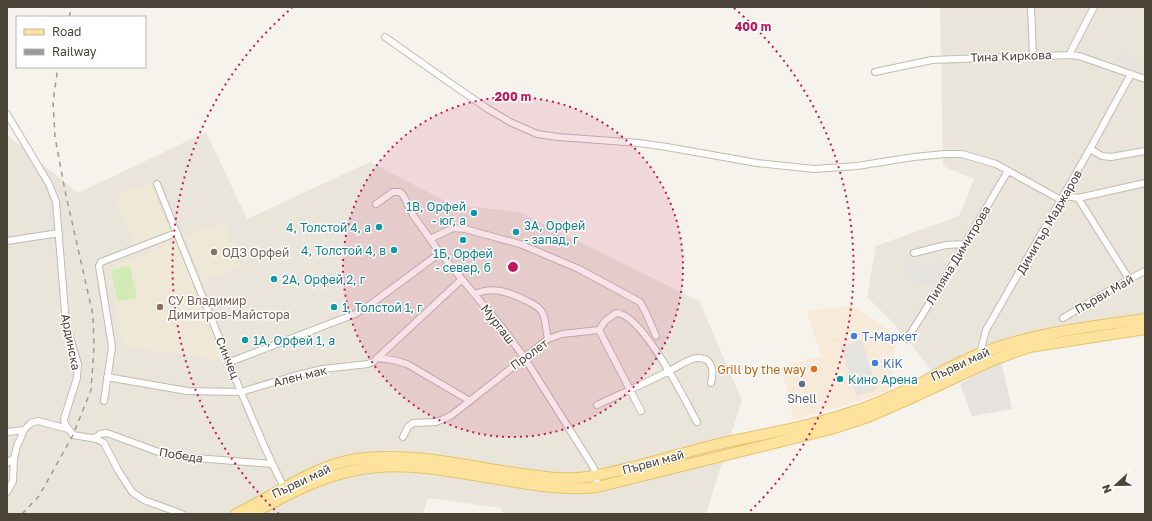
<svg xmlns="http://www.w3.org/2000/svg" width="1152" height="521" viewBox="0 0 1152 521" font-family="'Golos Text',sans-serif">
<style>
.residential{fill:#eae5da}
.commercial{fill:#f7ead8}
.industrial{fill:#e6e2dd}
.education{fill:#efe8d6}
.green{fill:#d2eab5}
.parking{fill:#e5e3e0}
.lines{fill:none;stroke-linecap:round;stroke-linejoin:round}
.street-casing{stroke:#c2bbae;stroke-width:8}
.primary-casing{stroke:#e6c16a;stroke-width:12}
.street{stroke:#fff;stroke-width:6}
.primary{stroke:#ffe39c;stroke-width:10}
.rail{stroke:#9a9a9a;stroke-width:1.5;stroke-dasharray:5 5;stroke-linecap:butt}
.ring{fill:none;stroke:#c2185b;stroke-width:2;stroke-dasharray:2 4}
.culture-dot{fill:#0f9aa8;stroke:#fff;stroke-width:1.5}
.education-dot{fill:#8d6e63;stroke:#fff;stroke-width:1.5}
.shop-dot{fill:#3f7fe0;stroke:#fff;stroke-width:1.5}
.food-dot{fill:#e8710a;stroke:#fff;stroke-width:1.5}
.service-dot{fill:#5c6f8a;stroke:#fff;stroke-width:1.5}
.labels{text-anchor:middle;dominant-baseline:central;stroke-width:3;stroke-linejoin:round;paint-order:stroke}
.street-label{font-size:12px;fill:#4b4439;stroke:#fff}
.culture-label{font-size:12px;fill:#0d838f;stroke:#fff;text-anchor:start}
.education-label{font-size:12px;fill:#785e54;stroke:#fff;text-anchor:start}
.shop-label{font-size:12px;fill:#366cbe;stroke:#fff;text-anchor:start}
.food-label{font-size:12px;fill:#c56008;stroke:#fff;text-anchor:end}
.service-label{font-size:12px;fill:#4e5e75;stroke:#fff}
.centre{fill:#c2185b;stroke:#fff;stroke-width:2}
.ring-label{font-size:12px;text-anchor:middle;font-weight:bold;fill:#c2185b;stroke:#fff;stroke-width:3;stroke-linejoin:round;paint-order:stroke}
</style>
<rect width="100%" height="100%" fill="#f6f3ec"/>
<!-- residential -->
<path class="residential" d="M940,7h205v307l-34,4 -88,16 -89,39 -41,-50 -26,-26 9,-51 83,-30 15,-37 -31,-13z
M206,132l41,87 123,-57 83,43 66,7 180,89 43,99 -36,114h-203l-3,-6 -72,-10 -5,16h-416v-379l71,58z"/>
<!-- commercial -->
<path class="commercial" d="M853,305l43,31 -4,55 -98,29 -13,-54 40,-9 -14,-46z"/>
<!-- industrial -->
<path class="industrial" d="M1001,361l11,48 -40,7 -12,-32z"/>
<!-- education -->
<path class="education" d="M150,183l21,50 -35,15 -21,-51z
M224,222l17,44 -38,15 -17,-44z
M177,240l50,121 -104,-15 -14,-78z"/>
<!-- green -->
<path class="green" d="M130,266l7,32 -20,3 -6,-31z"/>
<!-- parking -->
<path class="parking" d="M1120,52l19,10 -4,7 -20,-8z
M948,262l-12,24 -25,-6 -1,-7 -3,-6 3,-2z
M862,340l15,50 -21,6 -15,-49z"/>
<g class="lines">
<defs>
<path id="street" d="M1031,7l2,49
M385,37l58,41 45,31 22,13 27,12 21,3 81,6 28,4 90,16 57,6 43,-3 57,-9 31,-3h17l34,10 65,36
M1069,55l25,-48
M875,72l57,-12 137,-5 10,1 66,23
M7,114l42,70 7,18 10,122 12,40 -1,14 -13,41 1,5 8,11 24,4 7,4 14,27 14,22 12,8 38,14
M1090,149l12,7 9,1 34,-6
M157,184l84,208 24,56 20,42
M1064,196l14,2 67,-15
M1078,198l51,81
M376,204l17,-12h7l3,3 10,20 27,38 61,73 23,31 68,108 4,8 1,14
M430,239l23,-11 12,1 55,15 59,25 61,33 6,11 10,23
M7,241l52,-8
M914,253l32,-8 19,-1
M475,294c18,-8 33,-2 50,6 6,3 14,6 17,12 4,7 4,19 6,27
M1063,318l66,-39 16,-8
M599,330l6,-9 11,-8c26,0 69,87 81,109
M599,330l42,81
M907,339l24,-38 77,-130
M378,358l15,2 14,4 63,37
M230,362l125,-48 12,-7 73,-54
M971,369l10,-20 5,-19 104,-181 41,-75
M107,377l80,14 54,1 56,-17 26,-6 45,-5 5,-2 14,-13 74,-69
M104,401l8,-54 -13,-81 2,-4 75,-29
M597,405c23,-11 47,-21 70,-33 10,-4 21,-14 31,-14 15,-1 16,15 13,25
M7,432l17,-2
M403,437l5,-10 5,-4 23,-1 8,-3 8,-4 96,-76 14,-5 37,-4
M95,438l5,-4 7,-1 57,21 19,3 89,7
M7,463l7,-5
M7,492l6,-11 1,-23 3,-12 7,-16 7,-7 7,-2 30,8"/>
<path id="primary" d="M236,514c40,-19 76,-48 121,-55 51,-7 101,5 151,13 31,4 60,10 90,3 41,-8 80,-21 120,-31 45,-10 91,-17 134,-32 26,-8 51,-20 75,-32 18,-10 36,-20 55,-27 53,-21 107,-26 163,-34
M252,514c39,-22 80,-44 126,-47 38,-3 77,5 114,11 35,6 69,13 105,9l234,-58 37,-12 39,-17 86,-40 36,-13 116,-18"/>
</defs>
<!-- street casing -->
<use href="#street" class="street-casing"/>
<!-- primary casing -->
<use href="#primary" class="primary-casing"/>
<!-- street -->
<use href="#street" class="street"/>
<!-- primary -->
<use href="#primary" class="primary"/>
<!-- rail -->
<path class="rail" d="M69,17l3,-10
M22,514l17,-18 19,-34 15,-27 18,-45 3,-43 -1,-32 -28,-124 -10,-54 -2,-35 5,-35"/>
</g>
<!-- distance rings -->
<circle cx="513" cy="267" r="170" fill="#c2185b" fill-opacity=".12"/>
<g class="ring">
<circle cx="513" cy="267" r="170"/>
<path d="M279 514A340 340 0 0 1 292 8M734 8A340 340 0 0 1 747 514"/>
</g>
<!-- markers -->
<g class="culture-dot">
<circle cx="474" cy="213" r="4"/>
<circle cx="379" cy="227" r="4"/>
<circle cx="516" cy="232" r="4"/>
<circle cx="463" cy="240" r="4"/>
<circle cx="394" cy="250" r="4"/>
<circle cx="274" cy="279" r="4"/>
<circle cx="334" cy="307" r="4"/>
<circle cx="245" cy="340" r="4"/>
<circle cx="840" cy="379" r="4"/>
</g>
<g class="education-dot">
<circle cx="214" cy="252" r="4"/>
<circle cx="160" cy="307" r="4"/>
</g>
<g class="shop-dot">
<circle cx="854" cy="336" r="4"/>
<circle cx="875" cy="363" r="4"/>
</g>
<circle class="food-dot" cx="814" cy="369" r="4"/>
<circle class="service-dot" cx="802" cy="384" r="4"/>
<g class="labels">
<!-- street labels -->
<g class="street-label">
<text transform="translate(1011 56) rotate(-2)">Тина Киркова</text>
<text transform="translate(1049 222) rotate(-60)">Димитър Маджаров</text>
<text transform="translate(958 255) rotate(-59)">Лиляна Димитрова</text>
<text transform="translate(1104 294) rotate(-30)">Първи Май</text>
<text transform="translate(498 324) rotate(52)">Мургаш</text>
<text transform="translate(71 342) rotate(79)">Ардинска</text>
<text transform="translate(529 354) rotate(-36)">Пролет</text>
<text transform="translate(228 358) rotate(68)">Синчец</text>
<text transform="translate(960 364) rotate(-25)">Първи май</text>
<text transform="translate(300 376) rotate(-14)">Ален мак</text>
<text transform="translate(181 455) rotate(9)">Победа</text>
<text transform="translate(653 462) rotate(-15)">Първи май</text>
<text transform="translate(301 481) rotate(-25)">Първи май</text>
</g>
<!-- culture labels -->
<g class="culture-label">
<text x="466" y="206" text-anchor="end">1В, Орфей<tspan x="466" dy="14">- юг, а</tspan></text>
<text x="524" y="225">3А, Орфей<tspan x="524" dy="14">- запад, г</tspan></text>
<text x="371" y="227" text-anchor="end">4, Толстой 4, а</text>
<text x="386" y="250" text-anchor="end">4, Толстой 4, в</text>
<text x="463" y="253" text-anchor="middle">1Б, Орфей<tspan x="463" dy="14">- север, б</tspan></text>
<text x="282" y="279">2А, Орфей 2, г</text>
<text x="342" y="307">1, Толстой 1, г</text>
<text x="253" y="340">1А, Орфей 1, а</text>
<text x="848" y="379">Кино Арена</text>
</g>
<!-- education labels -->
<g class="education-label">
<text x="222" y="252">ОДЗ Орфей</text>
<text x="168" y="300">СУ Владимир<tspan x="168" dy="14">Димитров-Майстора</tspan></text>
</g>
<!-- shop labels -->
<g class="shop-label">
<text x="862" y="336">Т-Маркет</text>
<text x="883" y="363">KiK</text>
</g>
<!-- food labels -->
<g class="food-label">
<text x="806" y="369">Grill by the way</text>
</g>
<!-- service labels -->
<g class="service-label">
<text x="802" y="398">Shell</text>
</g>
</g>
<circle cx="513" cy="267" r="6" class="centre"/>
<g class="ring-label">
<text x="753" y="31">400 m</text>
<text x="513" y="101">200 m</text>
</g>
<!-- border -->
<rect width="1152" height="521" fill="none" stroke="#4b4439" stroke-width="16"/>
<!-- legend -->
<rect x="16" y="16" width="130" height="52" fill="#ffffff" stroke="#b7b4b0"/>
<rect x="24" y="29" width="20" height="6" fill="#ffe39c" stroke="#b7b4b0"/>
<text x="52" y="36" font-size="12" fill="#4b4439">Road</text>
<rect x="24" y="49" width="20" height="6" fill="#9a9a9a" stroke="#b7b4b0"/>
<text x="52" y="56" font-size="12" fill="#4b4439">Railway</text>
<!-- north arrow -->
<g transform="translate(1116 485) rotate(248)" stroke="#ffffff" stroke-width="3" paint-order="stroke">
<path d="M0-3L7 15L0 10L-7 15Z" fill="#4b4439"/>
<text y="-6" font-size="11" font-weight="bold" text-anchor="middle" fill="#4b4439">N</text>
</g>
</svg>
